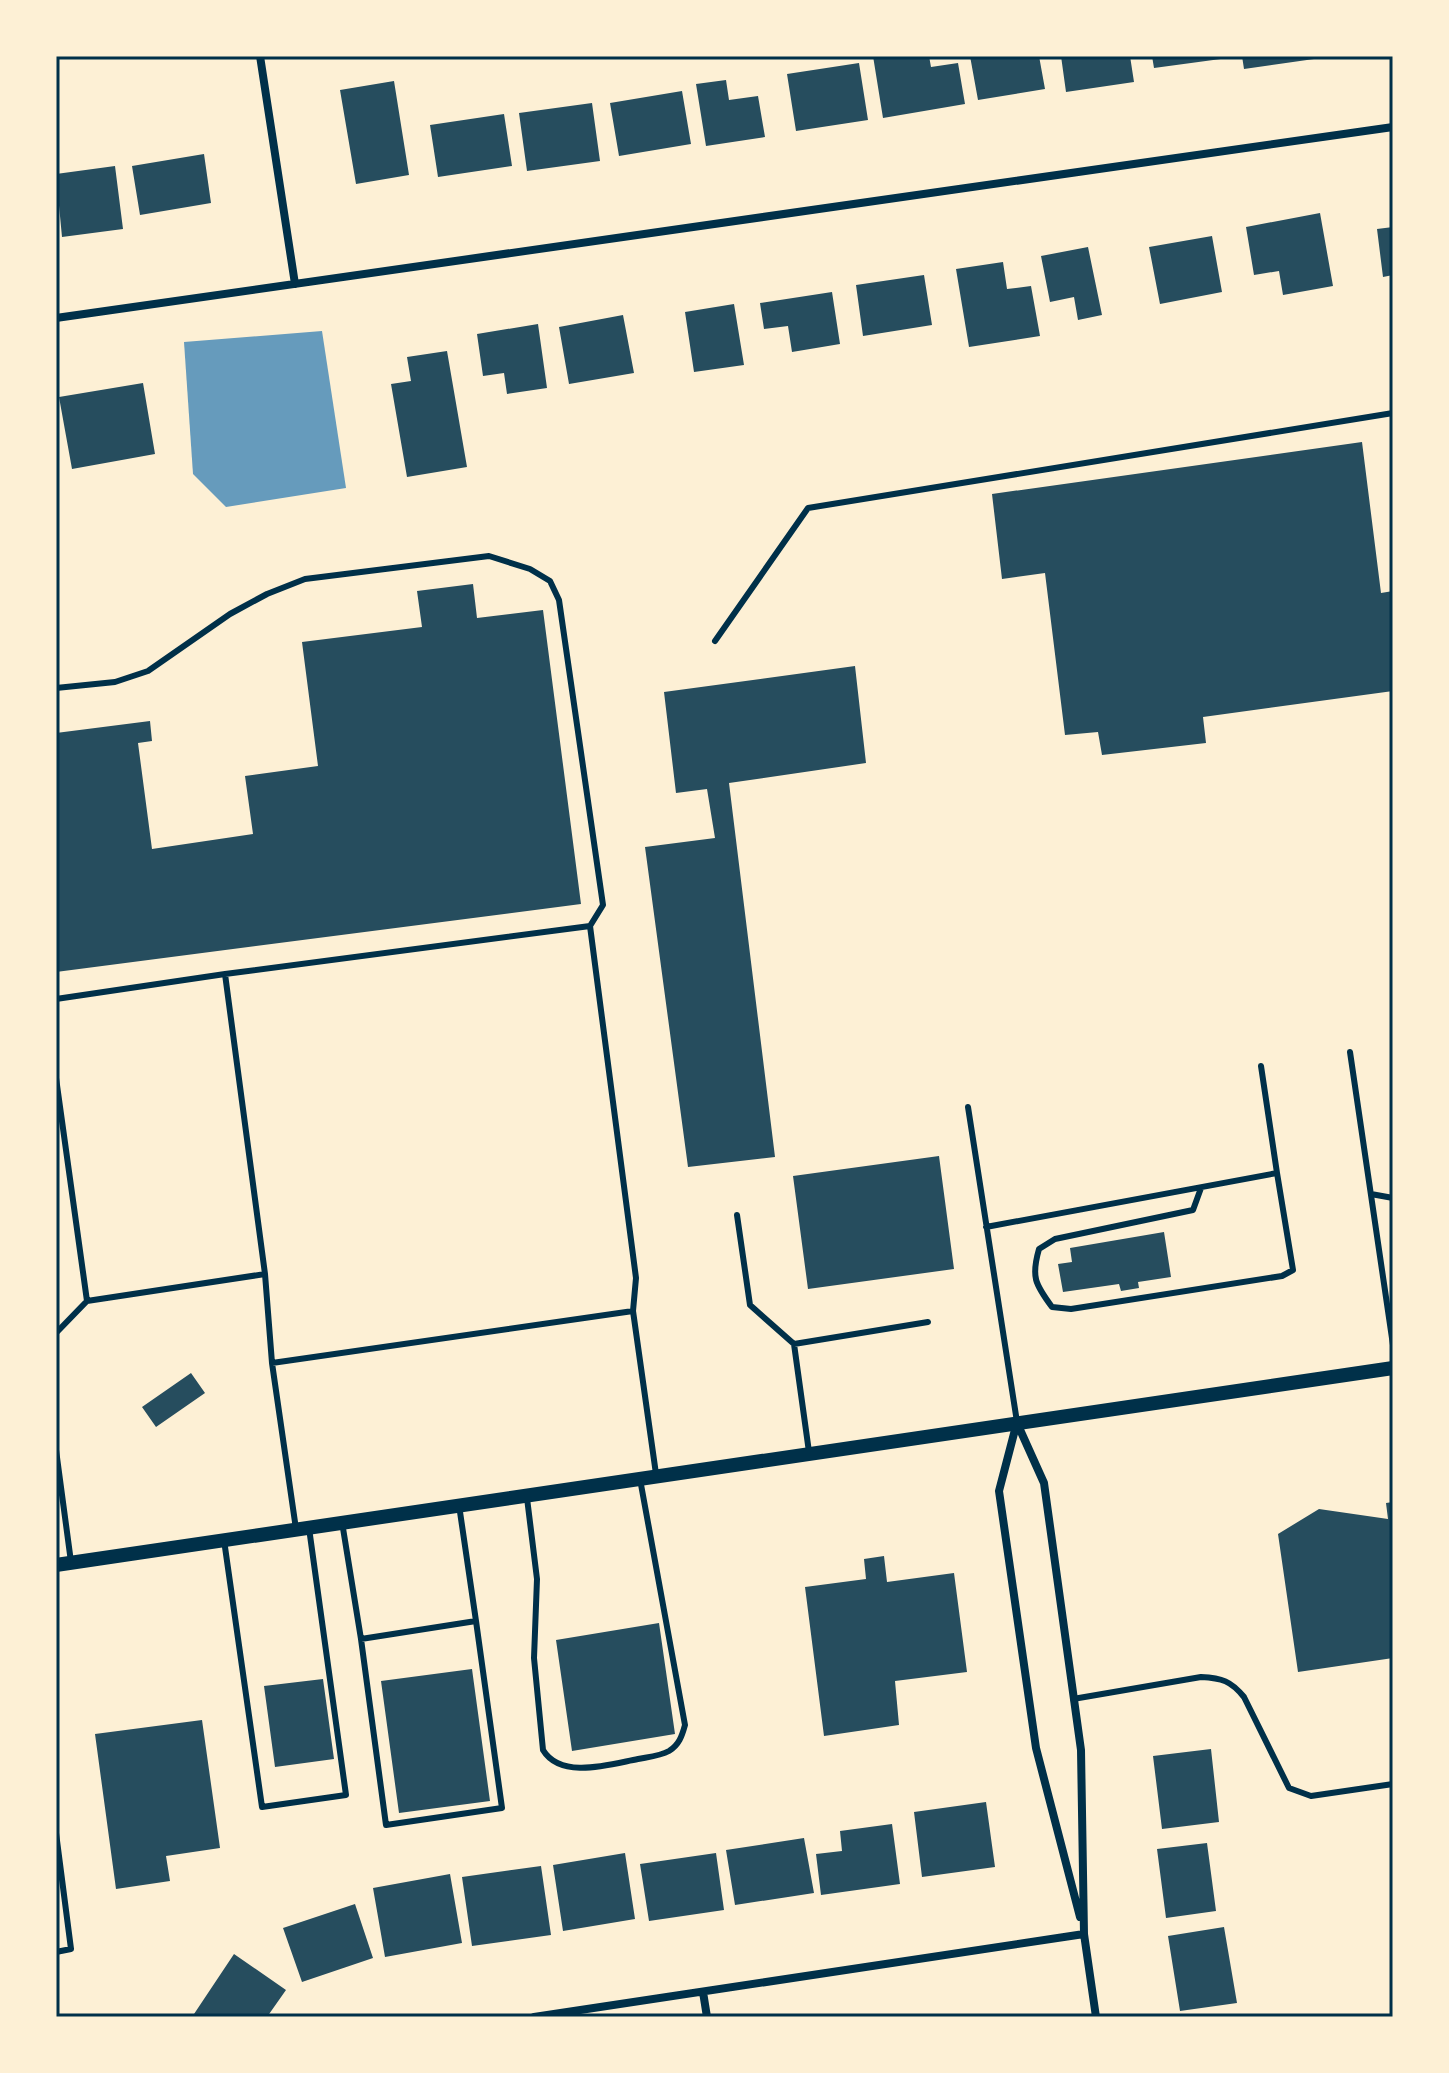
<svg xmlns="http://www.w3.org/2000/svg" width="1449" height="2073" viewBox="0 0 1449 2073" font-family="Jost,sans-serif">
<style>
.water{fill:#669bbc}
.building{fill:#264d5e}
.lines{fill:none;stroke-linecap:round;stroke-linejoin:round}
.service{stroke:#003049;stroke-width:6}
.minor{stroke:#003049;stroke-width:8}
.tertiary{stroke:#003049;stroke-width:14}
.neatline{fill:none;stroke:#003049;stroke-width:3}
</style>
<rect width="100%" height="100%" fill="#fdf0d5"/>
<!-- water -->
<path class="water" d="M322,331l24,157 -120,19 -33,-33 -9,-132z"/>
<!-- building -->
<path class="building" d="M873,56h56l2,11 27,-4 7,41 -82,14z
M970,56h69l6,33 -67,11z
M1061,56h69l4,26 -68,10z
M1152,56h76v2l-74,10z
M1242,56h71l1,3 -70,10z
M859,63l9,57 -72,11 -9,-57z
M726,80l3,20 29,-4 7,41 -59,9 -10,-62z
M394,81l15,94 -53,9 -16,-94z
M682,91l9,53 -72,12 -9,-53z
M592,103l8,58 -73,10 -8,-58z
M504,114l8,52 -74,11 -8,-52z
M204,154l7,49 -71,12 -8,-49z
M115,166l8,63 -61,8 -6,-63z
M1320,213l13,73 -50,9 -4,-24 -25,4 -8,-48z
M1393,227v48l-10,2 -6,-48z
M1212,236l10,56 -62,12 -11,-57z
M1088,247l14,68 -24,5 -4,-23 -24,5 -9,-46z
M1003,262l4,27 24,-3 9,50 -71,11 -13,-78z
M924,275l8,50 -69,11 -7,-51z
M832,292l8,52 -48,8 -4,-26 -24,3 -4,-26z
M734,304l10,61 -50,7 -9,-60z
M623,315l11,58 -65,11 -10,-57z
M538,324l9,64 -40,6 -3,-21 -21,3 -6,-42z
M447,351l20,116 -60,10 -16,-93 20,-3 -4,-24z
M143,383l12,71 -83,15 -13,-72z
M1362,442l19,151 12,-2v55l-2,1 2,44 -190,26 3,26 -104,12 -4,-23 -33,3 -20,-162 -43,6 -10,-85z
M473,584l4,34 66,-8 38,294 -525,68v-239l94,-12 2,20 -14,2 14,106 101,-15 -8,-58 73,-10 -16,-124 120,-15 -5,-36z
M855,666l11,97 -137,20 46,374 -87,10 -43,-320 70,-9 -8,-49 -31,4 -12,-101z
M939,1156l15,113 -146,20 -15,-113z
M1164,1232l7,45 -33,5 1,6 -18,3 -2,-7 -56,8 -5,-28 14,-2 -2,-14z
M191,1373l14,20 -49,34 -14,-20z
M1393,1502v156l-95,14 -20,-138 41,-25 69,10 -2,-16z
M884,1556l3,26 67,-9 13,99 -72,9 4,44 -75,11 -19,-149 61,-8 -2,-20z
M659,1623l16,111 -103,17 -16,-111z
M472,1669l18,132 -91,12 -18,-132z
M323,1679l11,80 -59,8 -11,-81z
M202,1720l18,128 -54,8 4,25 -54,8 -21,-155z
M1211,1749l8,73 -57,7 -9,-73z
M986,1802l9,65 -73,10 -8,-65z
M892,1824l8,60 -79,11 -5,-41 26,-3 -2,-20z
M804,1838l10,55 -79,12 -9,-55z
M1207,1843l9,68 -50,7 -9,-69z
M625,1853l10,66 -72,12 -10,-66z
M716,1853l8,57 -75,11 -9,-57z
M541,1866l10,69 -79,11 -10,-69z
M450,1874l12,69 -77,14 -12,-69z
M355,1904l18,54 -71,24 -19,-54z
M1224,1927l13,76 -57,8 -12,-75z
M234,1954l52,36 -19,27h-75z"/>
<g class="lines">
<!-- service -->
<path class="service" d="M715,641l93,-133 585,-95
M56,688l59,-6 33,-11 82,-57 37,-20 38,-15 184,-23 41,13 20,12 9,19 44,305 -13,21
M225,974l40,300 7,89 24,166
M56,999l169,-25 365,-48 46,352 -3,33 23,163
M1350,1052l43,293
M56,1078l31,223 -31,32
M968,1107l49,315
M1201,1188l-8,22 -138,29 -16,10c-8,28 -4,35 13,58l19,2 211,-33 11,-6 -16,-97
M1371,1194l22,4
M737,1215l13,90 44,39 15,108
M986,1227l291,-54 -16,-107
M87,1301l178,-27
M794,1344l134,-22
M272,1363l361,-52
M56,1450l15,112
M527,1498l10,81 -3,79 9,92c18,30 68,14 95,9 10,-2 22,-3 31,-8 10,-6 13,-15 16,-26l-45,-246
M342,1522l19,117 115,-18 -17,-116
M224,1540l38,267 84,-12 -37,-267
M361,1639l25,186 116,-17 -26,-187
M1073,1699l128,-22c21,1 30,4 43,20l45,91 22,8 82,-12
M56,1833l15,116 -15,3"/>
<!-- minor -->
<path class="minor" d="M260,56l35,228
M56,318l1337,-191
M1017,1422l-18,69 37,257 44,169
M1017,1423l27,60 37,267 3,184 12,83
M703,1992l4,25
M534,2017l550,-83"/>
<!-- tertiary -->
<path class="tertiary" d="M56,1565l1337,-197"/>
</g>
<!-- border -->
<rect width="1449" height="2073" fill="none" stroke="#fdf0d5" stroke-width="116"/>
<rect x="58" y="58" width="1333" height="1957" class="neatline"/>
</svg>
